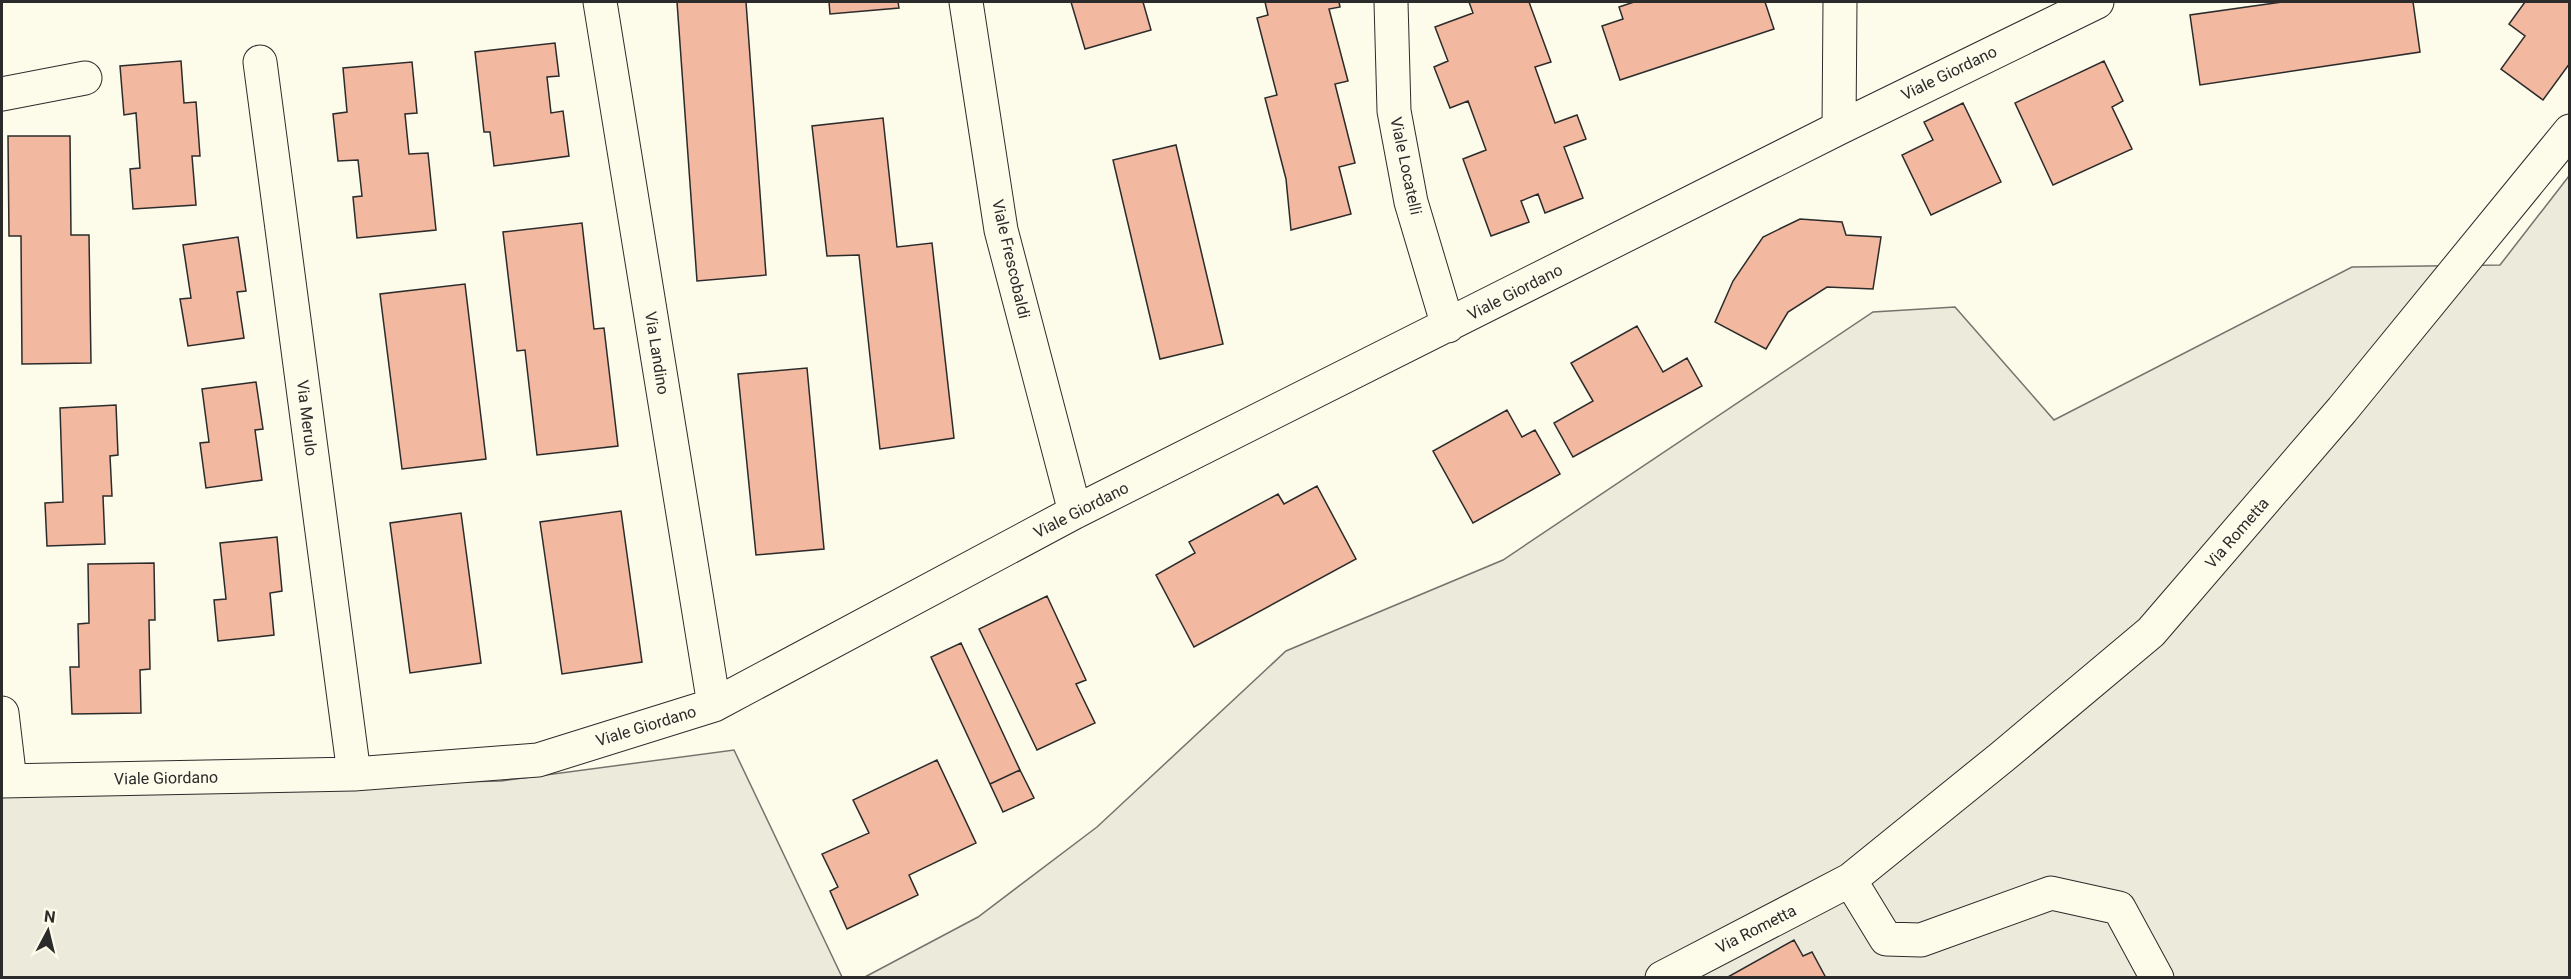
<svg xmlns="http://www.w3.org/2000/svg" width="2571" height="979" viewBox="0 0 2571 979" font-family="Roboto,sans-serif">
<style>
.green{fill:#ecebdb;stroke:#74746e;stroke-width:1.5}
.building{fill:#f2b8a0;stroke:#2b2b2b;stroke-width:1.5}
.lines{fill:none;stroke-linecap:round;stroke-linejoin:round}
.minor-casing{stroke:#2b2b2b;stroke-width:35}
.minor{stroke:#fdfbea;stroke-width:33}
.labels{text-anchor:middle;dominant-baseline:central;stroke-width:4.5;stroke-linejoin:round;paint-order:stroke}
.street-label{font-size:16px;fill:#2b2b2b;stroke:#fdfbea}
</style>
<rect width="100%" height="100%" fill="#fdfbea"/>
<!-- green -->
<path class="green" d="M2569,176v801l-1706,1 115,-61 119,-90 189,-176 217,-91 370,-248 82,-5 99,113 298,-153 148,-2z
M734,750l108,227 -840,1v-181l57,-6 442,-10z"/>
<!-- building -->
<path class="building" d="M677,2h69l20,273 -69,6z
M829,2h69l1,6 -69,6z
M1071,2h72l8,28 -66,19z
M1265,2h74l1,5 -11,2 19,72 -13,3 20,79 -16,4 12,47 -60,16 -5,-51 -21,-81 12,-3 -20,-77 11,-3z
M1469,2h60l22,60 -16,5 20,56 22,-8 9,24 -22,8 19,51 -38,15 -7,-19 -17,7 8,21 -38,14 -28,-77 23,-9 -18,-49 -18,7 -16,-41 14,-6 -13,-34 38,-14z
M1634,2h131l9,27 -154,51 -18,-54 21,-7 -4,-12z
M2282,2h131l7,50 -220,33 -10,-70z
M2525,2h45v61l-27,37 -42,-31 24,-33 -16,-12z
M555,43l4,33 -12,1 4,36 12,-2 6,45 -75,10 -4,-34h-6l-9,-80z
M181,61l3,42 12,-1 4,54h-8l4,49 -63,4 -3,-40 10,-1 -4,-55 -12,2 -4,-49z
M2104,61l19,40 -11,6 20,42 -79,36 -38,-82z
M412,62l5,51 -12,1 4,40 19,-1 8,77 -79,8 -4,-41 9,-1 -4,-36 -20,1 -5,-47 14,-2 -4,-44z
M1963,103l38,79 -70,33 -29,-60 31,-15 -9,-18z
M883,118l14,129 35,-4 22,195 -74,11 -21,-194 -32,1 -15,-130z
M8,136h62l1,99h18l2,128 -69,1 -1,-128h-12z
M1176,145l47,199 -63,15 -47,-199z
M1800,219l42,3 4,13 35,2 -8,52 -46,-2 -39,25 -22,37 -51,-27 18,-41 30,-44z
M582,223l12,106 10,-1 14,118 -81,9 -12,-105 -8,1 -14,-119z
M238,237l8,54 -9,1 7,46 -56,8 -8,-47 11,-1 -8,-53z
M465,284l21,175 -84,10 -22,-175z
M1637,326l26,46 24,-14 15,28 -129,71 -19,-34 39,-22 -22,-38z
M807,368l17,181 -68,6 -18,-181z
M256,382l7,47 -8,1 7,50 -56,8 -6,-45 9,-1 -7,-53z
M116,405l2,50 -8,1 2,40h-9l2,48 -58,2 -2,-43 18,-1 -3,-94z
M1507,410l15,27 13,-7 25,44 -87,49 -40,-72z
M1317,486l39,73 -162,88 -38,-72 39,-22 -6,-11 89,-48 6,10z
M621,511l21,151 -80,12 -22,-152z
M461,513l20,150 -71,10 -20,-150z
M277,537l5,54 -12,2 4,42 -56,6 -4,-41 12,-1 -6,-56z
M154,563l1,57h-6l1,49 -10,1 1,43 -69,1 -2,-47h9l-1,-43 11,-1 -1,-59z
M1047,596l39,84 -10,4 19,39 -58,27 -58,-121z
M961,643l59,127 -30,14 -59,-127z
M937,760l39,83 -67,32 9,20 -71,34 -17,-38 8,-4 -16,-33 47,-21 -16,-33z
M1020,770l14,28 -31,14 -13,-28z
M1794,940l9,16 9,-4 14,26h-100z"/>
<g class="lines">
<defs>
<path id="minor" d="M600,2l114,703
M966,2l35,228 74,282
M1391,2l3,109 17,91 37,124
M260,62l94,712
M2,94l83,-16
M1839,128l1,-126
M2,713l8,68
M2,781l352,-7 184,-14 176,-55 361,-193 764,-384 258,-126
M1850,880l36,59 35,1 130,-47 68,15 38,70
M1662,978l188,-98 152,-123 149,-125 191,-222 228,-279"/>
</defs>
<!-- minor casing -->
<use href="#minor" class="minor-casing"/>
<!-- minor -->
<use href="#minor" class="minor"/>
</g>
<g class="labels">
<!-- street labels -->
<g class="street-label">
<text transform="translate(1949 73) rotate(-26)">Viale Giordano</text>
<text transform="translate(1406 166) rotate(78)">Viale Locatelli</text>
<text transform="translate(1011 259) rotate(77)">Viale Frescobaldi</text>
<text transform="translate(1515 292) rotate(-27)">Viale Giordano</text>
<text transform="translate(657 353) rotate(81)">Via Landino</text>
<text transform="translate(307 418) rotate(83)">Via Merulo</text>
<text transform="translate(1081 510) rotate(-27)">Viale Giordano</text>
<text transform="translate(2237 533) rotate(-49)">Via Rometta</text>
<text transform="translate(646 726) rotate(-17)">Viale Giordano</text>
<text transform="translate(166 778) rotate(-1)">Viale Giordano</text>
<text transform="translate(1756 929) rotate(-27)">Via Rometta</text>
</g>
</g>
<!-- border -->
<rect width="2571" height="979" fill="none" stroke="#2b2b2b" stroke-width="6"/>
<!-- north arrow -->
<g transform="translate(48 931) rotate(7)" stroke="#fdfbea" stroke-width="4.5" paint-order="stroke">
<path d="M0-4.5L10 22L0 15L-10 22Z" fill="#2b2b2b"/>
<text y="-9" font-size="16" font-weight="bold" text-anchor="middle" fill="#2b2b2b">N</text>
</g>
</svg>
